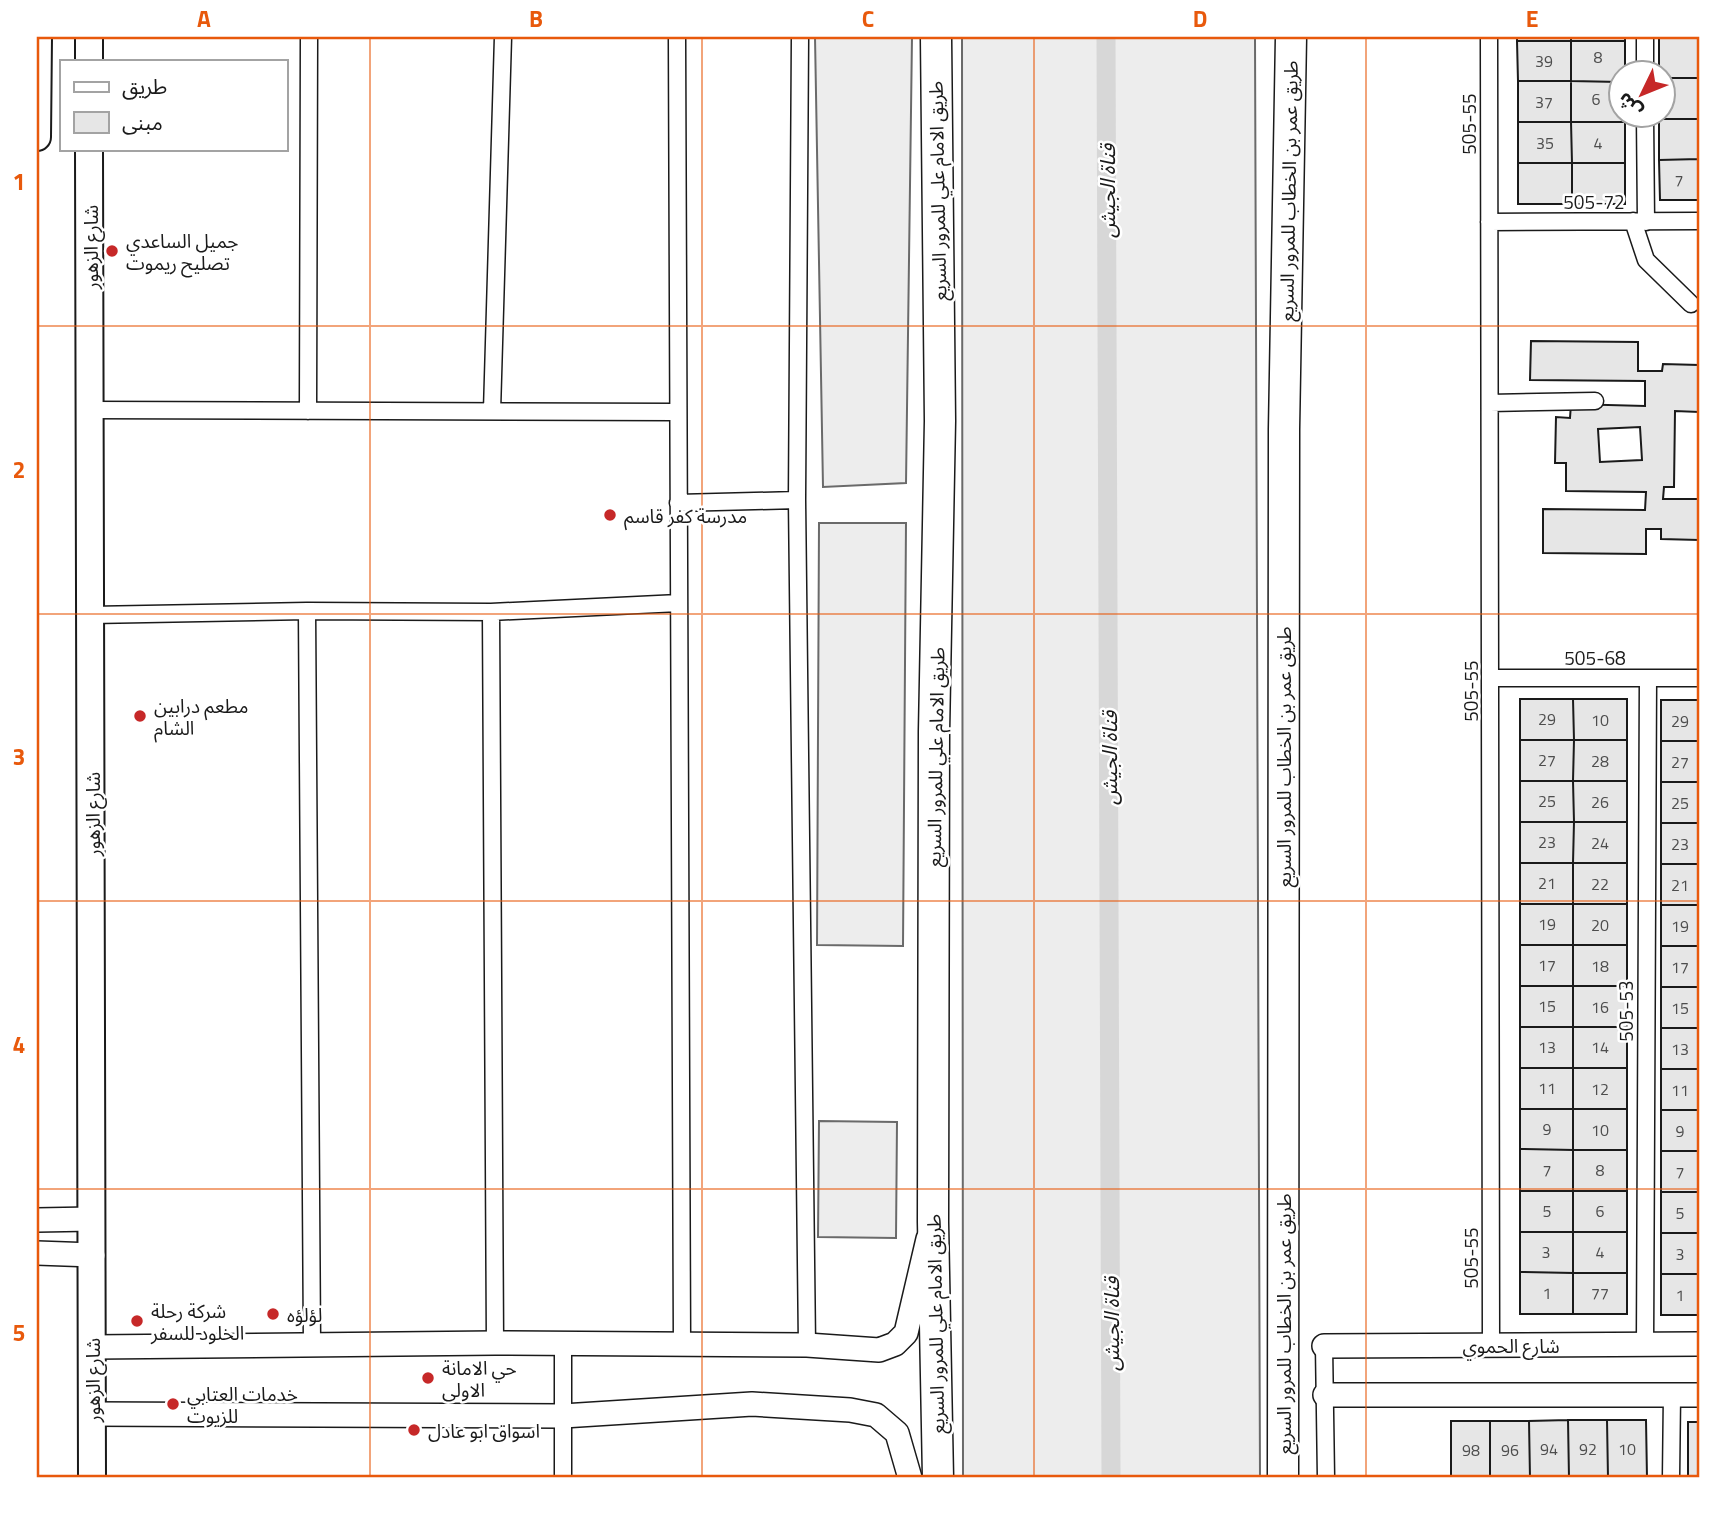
<svg xmlns="http://www.w3.org/2000/svg" width="1736" height="1515" viewBox="0 0 1736 1515" font-family="'Titillium Web','Noto Sans Arabic',sans-serif">
<style>
.built{fill:#ededed;stroke:#6a6a6a;stroke-width:2}
.lines{fill:none;stroke-linecap:round;stroke-linejoin:round}
.canal{stroke:#d7d7d7;stroke-width:19}
.building{fill:#e6e6e6;stroke:#1a1a1a;stroke-width:2;fill-rule:evenodd}
.street-casing{stroke:#1a1a1a;stroke-width:19}
.secondary-casing{stroke:#1a1a1a;stroke-width:26}
.primary-casing{stroke:#1a1a1a;stroke-width:30}
.highway-casing{stroke:#1a1a1a;stroke-width:33}
.street{stroke:#fff;stroke-width:16}
.secondary{stroke:#fff;stroke-width:23}
.primary{stroke:#fff;stroke-width:26}
.highway{stroke:#fff;stroke-width:30}
.grid{fill:none;stroke:#e8590c;stroke-width:2;stroke-opacity:0.55}
.poi-dot{fill:#c62828;stroke:#fff;stroke-width:2.5}
.labels{text-anchor:middle;dominant-baseline:central;stroke-width:5;stroke-linejoin:round;paint-order:stroke}
.number-label{font-size:16px;fill:#4d4d4d}
.street-label{font-size:19px;fill:#1a1a1a;stroke:#fff}
.poi-label{font-size:19px;fill:#1a1a1a;stroke:#fff;text-anchor:start}
.water-label{font-size:21px;font-style:italic;fill:#1a1a1a;stroke:#fff}
.neatline{fill:none;stroke:#e8590c;stroke-width:2.5}
.grid-label{font-size:23px;text-anchor:middle;font-weight:bold;fill:#e8590c}
</style>
<rect width="100%" height="100%" fill="#fff"/>
<!-- built -->
<path class="built" d="M815,37h97l-6,446 -83,4z
M962,37h293l5,1441h-297z
M819,523h87l-3,423 -86,-1z
M819,1121l78,1 -1,116 -78,-1z"/>
<g class="lines">
<!-- canal -->
<path class="canal" d="M1106,37l5,1441"/>
</g>
<!-- building -->
<path class="building" d="M1517,37h54v4h-54z
M1571,37h54v4h-54z
M1659,37h40v41h-37v-4h-3z
M1517,41h54v40h-53z
M1571,41h54v33h-5v8l-49,-1z
M1662,78h37v41h-40l3,-3z
M1518,81h53v41h-53z
M1571,81l49,1v34h5v6h-54z
M1659,119h40v40l-40,1z
M1518,122h53l1,41h-54z
M1571,122h54v41h-53z
M1699,159v41h-39l-1,-40z
M1518,163h54v41h-54z
M1572,163h53v41h-53z
M1531,341l107,1v29h24l1,-7 36,1v47l-24,-1 -1,76h-10l-1,12h36v41l-38,-1v-10h-15v25l-103,-1v-44l102,1 1,-18 -80,-1v-28h-11l1,-46 14,1 1,-14 74,2v-25l-115,-1zM1640,427l2,33 -42,2 -2,-33z
M1520,699h53l1,41h-54z
M1573,699h54v41h-53z
M1661,700h38v41h-38z
M1520,740h54l-1,41h-53z
M1574,740h53v41h-54z
M1661,741h38v41h-38z
M1520,781h53l1,41h-54z
M1573,781h54v41h-53z
M1661,782h38v41h-38z
M1520,822h54l-1,41h-53z
M1574,822h53v41h-54z
M1661,823h38v41h-38z
M1520,863h53v41h-53z
M1573,863h54v41h-54z
M1661,864h38v41h-38z
M1520,904h53v41h-53z
M1573,904h54v41h-54z
M1661,905h38v41h-38z
M1520,945h53v41h-53z
M1573,945h54v41h-54z
M1661,946h38v41h-38z
M1520,986h53v41h-53z
M1573,986h54v41h-54z
M1661,987h38v41h-38z
M1520,1027h53v41h-53z
M1573,1027h54v41h-54z
M1661,1028h38v41h-38z
M1520,1068h53v41h-53z
M1573,1068h54v41h-54z
M1661,1069h38v41h-38z
M1520,1109h53v41l-53,-1z
M1573,1109h54v41h-54z
M1661,1110h38v41h-38z
M1520,1149l53,1v41h-53z
M1573,1150h54v41h-54z
M1661,1151h38v41h-38z
M1520,1191h53v41h-53z
M1573,1191h54v41h-54z
M1661,1192h38v41h-38z
M1520,1232h53v41l-53,-1z
M1573,1232h54v41h-54z
M1661,1233h38v41h-38z
M1520,1272l53,1v41h-53z
M1573,1273h54v41h-54z
M1661,1274h38v41h-38z
M1568,1420l1,58h-39l-1,-57z
M1568,1420h39l1,58h-39z
M1607,1420h39l1,58h-39z
M1451,1421h39v57h-39z
M1490,1421h39l1,57h-40z
M1688,1422h11v56h-11z"/>
<g class="lines">
<defs>
<path id="street" d="M677,37l5,1307
M800,37l-3,463 10,845
M1489,37l2,1308
M1645,37v37
M1645,116l1,106
M1633,221l13,39 45,44
M1489,222l210,-1
M1490,403l105,-2
M90,410l587,2
M308,411l1,-374
M492,411l11,-374
M678,503l119,-3
M307,611l5,731
M491,612l4,731
M91,615l216,-4 184,1 188,-9
M1491,678h208
M1645,1345l3,-667
M1324,1346l2,132
M563,1478v-135
M1671,1478l1,-83"/>
<path id="secondary" d="M37,1220l55,-1
M37,1253l56,2
M1324,1346l375,-2
M93,1347l402,-4 312,2 72,5 16,-6 11,-11 22,-94
M1325,1395h374
M92,1414l471,2 189,-12 98,6 26,5 21,18 13,45"/>
<path id="primary" d="M89,37v24
M37,137l1,-100
M89,149l3,1329"/>
<path id="highway" d="M936,37l4,384 -6,311 -1,490 5,256
M1283,1478l1,-1049 7,-392"/>
</defs>
<!-- street casing -->
<use href="#street" class="street-casing"/>
<!-- secondary casing -->
<use href="#secondary" class="secondary-casing"/>
<!-- primary casing -->
<use href="#primary" class="primary-casing"/>
<!-- highway casing -->
<use href="#highway" class="highway-casing"/>
<!-- street -->
<use href="#street" class="street"/>
<!-- secondary -->
<use href="#secondary" class="secondary"/>
<!-- primary -->
<use href="#primary" class="primary"/>
<!-- highway -->
<use href="#highway" class="highway"/>
</g>
<!-- grid -->
<path class="grid" d="M370,37v1441M702,37v1441M1034,37v1441M1366,37v1441M37,326h1662M37,614h1662M37,901h1662M37,1189h1662"/>
<!-- markers -->
<g class="poi-dot">
<circle cx="112" cy="251" r="7"/>
<circle cx="610" cy="515" r="7"/>
<circle cx="140" cy="716" r="7"/>
<circle cx="273" cy="1314" r="7"/>
<circle cx="137" cy="1321" r="7"/>
<circle cx="428" cy="1378" r="7"/>
<circle cx="173" cy="1404" r="7"/>
<circle cx="414" cy="1430" r="7"/>
</g>
<g class="labels">
<!-- number labels -->
<g class="number-label">
<text x="1598" y="57">8</text>
<text x="1544" y="61">39</text>
<text x="1596" y="99">6</text>
<text x="1544" y="102">37</text>
<text x="1545" y="143">35</text>
<text x="1598" y="143">4</text>
<text x="1679" y="180">7</text>
<text x="1547" y="719">29</text>
<text x="1600" y="720">10</text>
<text x="1680" y="721">29</text>
<text x="1547" y="760">27</text>
<text x="1600" y="761">28</text>
<text x="1680" y="762">27</text>
<text x="1547" y="801">25</text>
<text x="1600" y="802">26</text>
<text x="1680" y="803">25</text>
<text x="1547" y="842">23</text>
<text x="1600" y="843">24</text>
<text x="1680" y="844">23</text>
<text x="1547" y="883">21</text>
<text x="1600" y="884">22</text>
<text x="1680" y="885">21</text>
<text x="1547" y="924">19</text>
<text x="1600" y="925">20</text>
<text x="1680" y="926">19</text>
<text x="1547" y="965">17</text>
<text x="1600" y="966">18</text>
<text x="1680" y="967">17</text>
<text x="1547" y="1006">15</text>
<text x="1600" y="1007">16</text>
<text x="1680" y="1008">15</text>
<text x="1547" y="1047">13</text>
<text x="1600" y="1047">14</text>
<text x="1680" y="1049">13</text>
<text x="1547" y="1088">11</text>
<text x="1600" y="1089">12</text>
<text x="1680" y="1090">11</text>
<text x="1547" y="1129">9</text>
<text x="1600" y="1130">10</text>
<text x="1680" y="1131">9</text>
<text x="1547" y="1170">7</text>
<text x="1600" y="1170">8</text>
<text x="1680" y="1172">7</text>
<text x="1547" y="1211">5</text>
<text x="1600" y="1211">6</text>
<text x="1680" y="1213">5</text>
<text x="1546" y="1252">3</text>
<text x="1600" y="1252">4</text>
<text x="1680" y="1254">3</text>
<text x="1547" y="1293">1</text>
<text x="1600" y="1293">77</text>
<text x="1680" y="1295">1</text>
<text x="1549" y="1449">94</text>
<text x="1588" y="1449">92</text>
<text x="1627" y="1449">10</text>
<text x="1471" y="1450">98</text>
<text x="1510" y="1450">96</text>
</g>
<!-- street labels -->
<g class="street-label">
<text transform="translate(1468 124) rotate(-90)">505-55</text>
<text transform="translate(937 191) rotate(-91)">طريق الامام علي للمرور السريع</text>
<text transform="translate(1288 191) rotate(-89)">طريق عمر بن الخطاب للمرور السريع</text>
<text x="1594" y="201">505-72</text>
<text transform="translate(90 247) rotate(-90)">شارع الزهور</text>
<text x="1595" y="657">505-68</text>
<text transform="translate(1470 691) rotate(-90)">505-55</text>
<text transform="translate(935 757) rotate(-89)">طريق الامام علي للمرور السريع</text>
<text transform="translate(1283 757) rotate(-90)">طريق عمر بن الخطاب للمرور السريع</text>
<text transform="translate(92 814) rotate(-90)">شارع الزهور</text>
<text transform="translate(1625 1011) rotate(-90)">505-53</text>
<text transform="translate(1470 1258) rotate(-90)">505-55</text>
<text transform="translate(935 1324) rotate(-91)">طريق الامام علي للمرور السريع</text>
<text transform="translate(1283 1324) rotate(-90)">طريق عمر بن الخطاب للمرور السريع</text>
<text x="1511" y="1345">شارع الحموي</text>
<text transform="translate(92 1380) rotate(-90)">شارع الزهور</text>
</g>
<!-- poi labels -->
<g class="poi-label">
<text x="126" y="240">جميل الساعدي<tspan x="126" dy="22">تصليح ريموت</tspan></text>
<text x="624" y="515">مدرسة كفر قاسم</text>
<text x="154" y="705">مطعم درابين<tspan x="154" dy="22">الشام</tspan></text>
<text x="151" y="1310">شركة رحلة<tspan x="151" dy="22">الخلود للسفر</tspan></text>
<text x="287" y="1314">لؤلؤه</text>
<text x="442" y="1367">حي الامانة<tspan x="442" dy="22">الاولى</tspan></text>
<text x="187" y="1393">خدمات العتابي<tspan x="187" dy="22">للزيوت</tspan></text>
<text x="428" y="1430">اسواق ابو عادل</text>
</g>
<!-- water labels -->
<g class="water-label">
<text transform="translate(1107 191) rotate(-90)">قناة الجيش</text>
<text transform="translate(1109 758) rotate(-90)">قناة الجيش</text>
<text transform="translate(1111 1324) rotate(-90)">قناة الجيش</text>
</g>
</g>
<!-- border -->
<rect width="1736" height="1515" fill="none" stroke="#ffffff" stroke-width="77"/>
<!-- legend -->
<rect x="60" y="60" width="228" height="91" fill="#ffffff" stroke="#a3a3a3" stroke-width="2"/>
<rect x="74" y="82" width="35" height="10" fill="#ffffff" stroke="#a3a3a3" stroke-width="2"/>
<text x="122" y="94" font-size="21" fill="#1a1a1a">طريق</text>
<rect x="74" y="112" width="35" height="21" fill="#e6e6e6" stroke="#a3a3a3" stroke-width="2"/>
<text x="122" y="130" font-size="21" fill="#1a1a1a">مبنى</text>
<!-- north arrow -->
<g transform="translate(1642 94) rotate(227)"><circle r="33" fill="#ffffff" stroke="#a3a3a3" stroke-width="2"/>
<path d="M0-5L12 26L0 18L-12 26Z" fill="#c62828"/>
<text y="-10" font-size="19" font-weight="bold" text-anchor="middle" fill="#1a1a1a">ش</text>
</g>
<rect x="38" y="38" width="1660" height="1438" class="neatline"/>
<g class="grid-label">
<text x="204" y="27">A</text>
<text x="536" y="27">B</text>
<text x="868" y="27">C</text>
<text x="1200" y="27">D</text>
<text x="1532" y="27">E</text>
<text x="19" y="190">1</text>
<text x="19" y="478">2</text>
<text x="19" y="765">3</text>
<text x="19" y="1053">4</text>
<text x="19" y="1341">5</text>
</g>
</svg>
